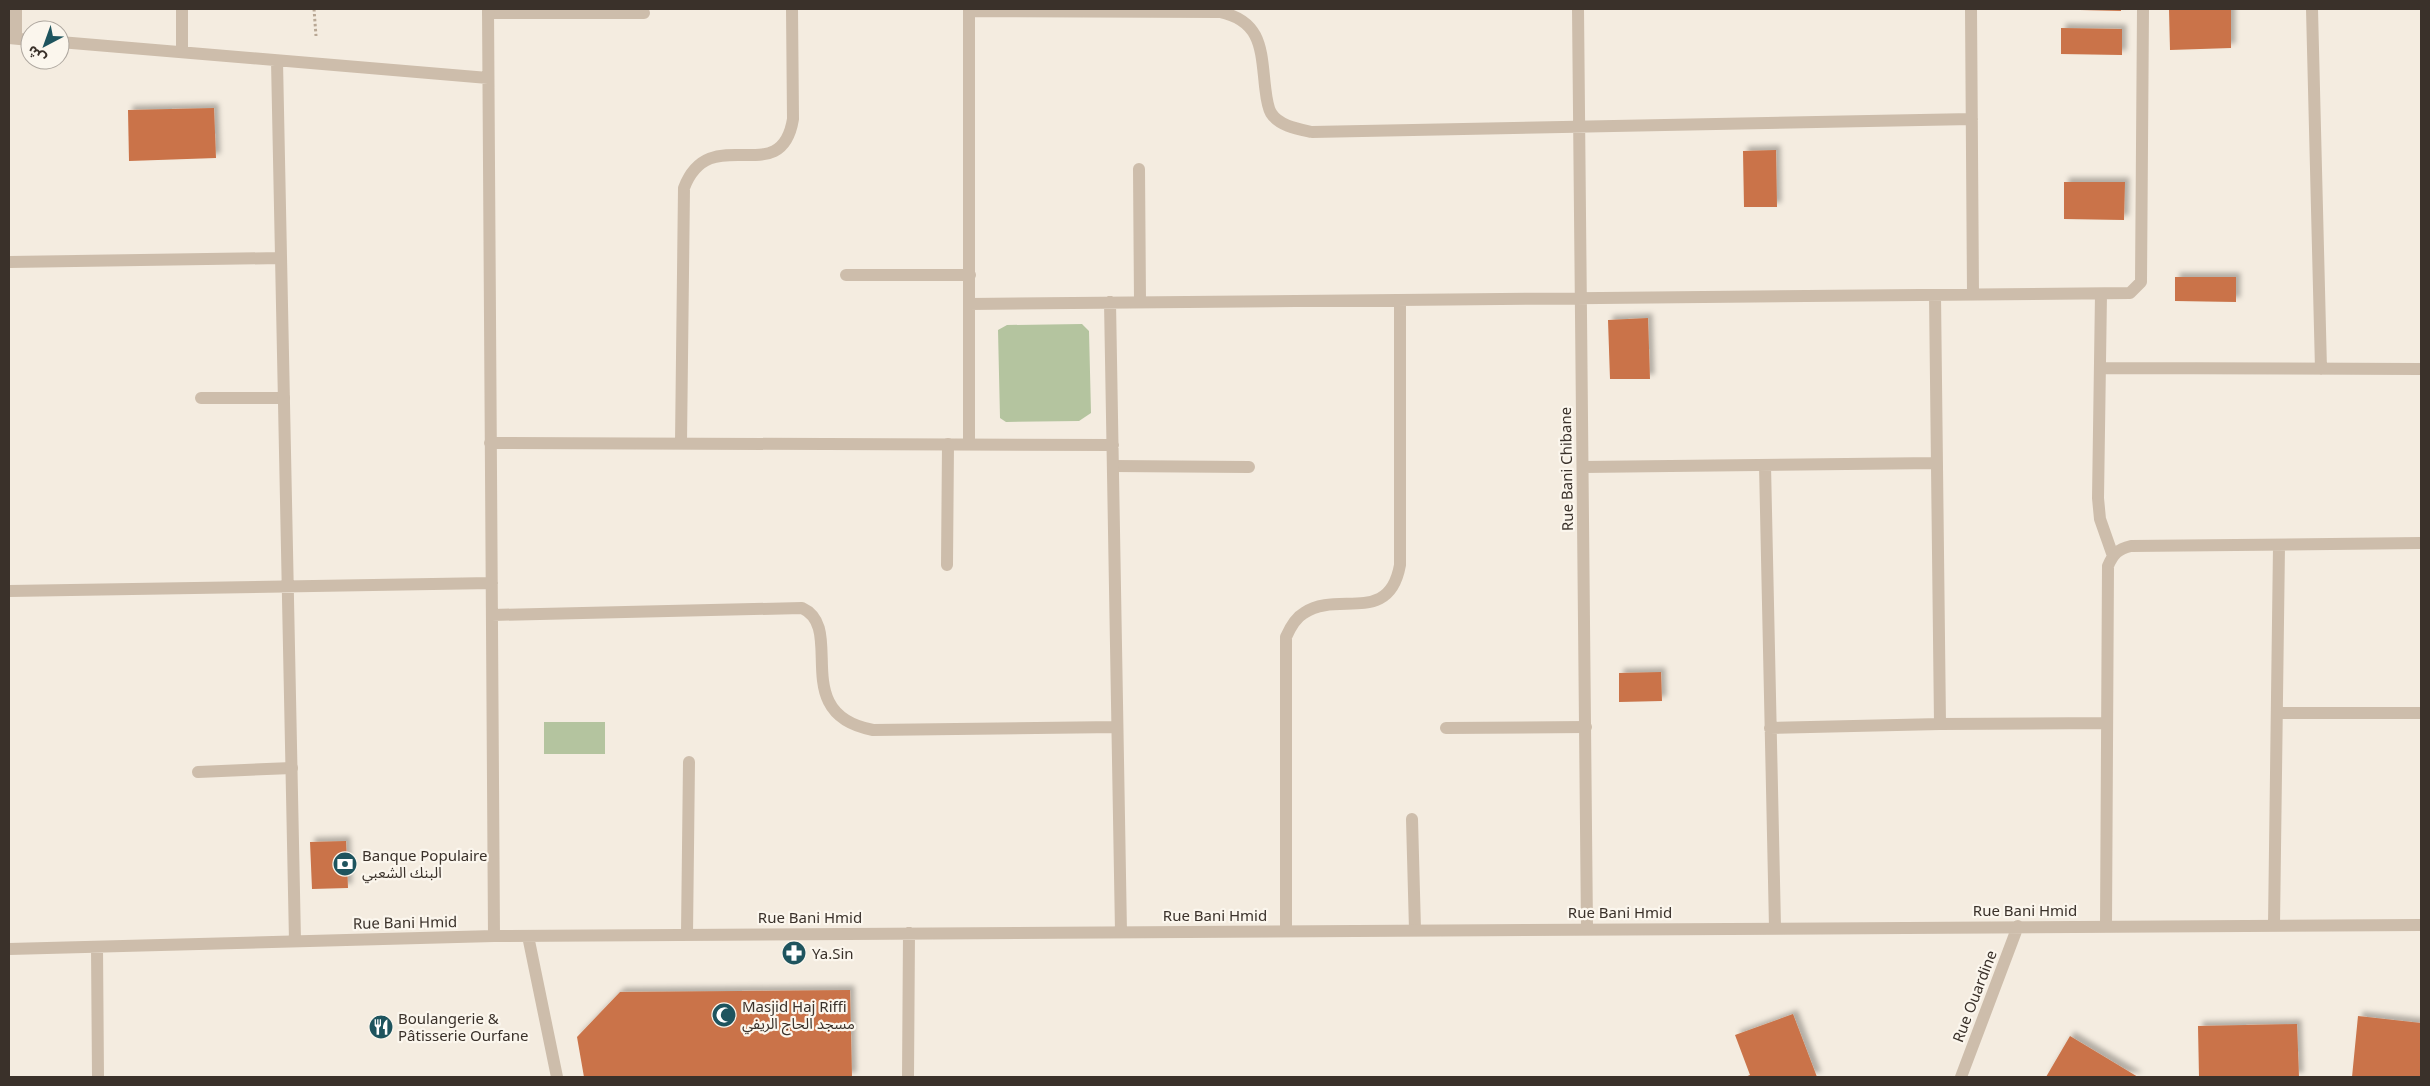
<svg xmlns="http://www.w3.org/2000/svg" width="2430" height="1086" viewBox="0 0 2430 1086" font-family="'Noto Sans','Noto Sans Arabic',sans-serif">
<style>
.green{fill:#b4c49f}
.building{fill:#ca7348;filter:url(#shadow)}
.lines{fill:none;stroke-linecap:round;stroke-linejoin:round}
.path{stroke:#b9a895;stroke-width:3;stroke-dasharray:2.5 2.5;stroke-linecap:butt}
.service{stroke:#cdbdab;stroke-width:12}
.minor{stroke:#cdbdab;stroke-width:12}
.labels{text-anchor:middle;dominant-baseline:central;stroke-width:4.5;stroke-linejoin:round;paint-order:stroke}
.street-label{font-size:15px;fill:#3a312a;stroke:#fbf6ed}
.poi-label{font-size:15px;fill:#3a312a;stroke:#fbf6ed;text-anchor:start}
</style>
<defs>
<filter id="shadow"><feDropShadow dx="4.5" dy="-4.5" stdDeviation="2.5" flood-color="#0004"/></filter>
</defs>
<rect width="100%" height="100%" fill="#f4ece0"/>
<!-- green -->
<path class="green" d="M1082,324l7,7 2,82 -12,8 -73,1 -6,-4 -2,-88 9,-5z
M544,722h61v32h-61z"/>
<!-- building -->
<path class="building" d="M2080,9h41v2l-41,-1z
M2169,9h62v39l-61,2z
M2061,28l61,1v26l-61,-1z
M214,108l2,50 -87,3 -1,-51z
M1776,150l1,57h-33l-1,-56z
M2064,182h61l-1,38 -60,-1z
M2175,277h61v25l-61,-1z
M1648,318l2,61h-40l-2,-59z
M1661,672l1,29 -43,1v-29z
M346,841l2,47 -36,1 -2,-47z
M850,990l2,87h-268l-7,-40 43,-45z
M1793,1014l24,63h-72l5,-2 -15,-40z
M2358,1016l63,7v54h-69z
M2297,1024l2,53h-100l-1,-51z
M2070,1036l68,41h-92z"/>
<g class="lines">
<!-- path -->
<path class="path" d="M314,9l2,27"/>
<!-- service -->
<path class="service" d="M488,13h156
M1139,169l1,133
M846,275h124
M201,398h83
M1113,466l136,1
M947,565l1,-121
M1446,728l140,-1
M198,772l94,-4
M1412,819l3,111
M687,934l2,-172"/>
<!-- minor -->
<path class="minor" d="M488,9l6,927
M969,9v435
M1578,9l9,920
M1971,9l2,285
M2312,9l9,360
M969,11l251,1c42,9 41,38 45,74 1,8 2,20 6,27 8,13 27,16 41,19l660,-13
M9,38l21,2
M16,38v-29
M60,42l428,36
M182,52v-43
M277,61l18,880
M9,262l272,-4
M2101,294l-3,204 2,21 13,37
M1935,295l5,429
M1110,302l11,630
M969,304l1161,-11 11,-11 2,-273
M2100,368l321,1
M490,443l623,2
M681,443l3,-255c26,-69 97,4 109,-69l-1,-110
M1765,465l10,462
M1583,467l354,-4
M9,591l483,-8
M492,615l310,-7c45,20 -15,106 71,122l244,-3
M2277,713h144
M1770,728l170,-4 167,-1
M2106,925l2,-359c5,-12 10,-17 23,-20l290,-3
M2274,925l5,-379
M1286,931v-294c4,-9 9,-19 18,-24 34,-23 85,13 96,-48v-265
M528,936l29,141
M97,947l1,130
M9,949l485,-13 1927,-11
M908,1077l1,-144
M1961,1077l57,-151"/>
</g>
<!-- icons -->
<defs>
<symbol id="bank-disc" viewBox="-11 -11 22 22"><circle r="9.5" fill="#1e545e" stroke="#fbf6ed"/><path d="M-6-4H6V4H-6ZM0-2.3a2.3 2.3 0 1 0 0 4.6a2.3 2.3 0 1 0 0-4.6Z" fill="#fff"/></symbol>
<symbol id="pharmacy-disc" viewBox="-11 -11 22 22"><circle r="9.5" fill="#1e545e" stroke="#fbf6ed"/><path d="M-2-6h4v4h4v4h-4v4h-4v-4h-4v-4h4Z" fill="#fff"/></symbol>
<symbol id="mosque-disc" viewBox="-11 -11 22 22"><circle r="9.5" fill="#1e545e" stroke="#fbf6ed"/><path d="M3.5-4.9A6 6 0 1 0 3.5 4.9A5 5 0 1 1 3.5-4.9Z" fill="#fff"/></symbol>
<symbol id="restaurant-disc" viewBox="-11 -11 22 22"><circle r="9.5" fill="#1e545e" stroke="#fbf6ed"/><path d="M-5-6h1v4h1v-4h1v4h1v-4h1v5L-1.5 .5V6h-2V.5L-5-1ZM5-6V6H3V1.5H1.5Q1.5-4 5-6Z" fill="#fff"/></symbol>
</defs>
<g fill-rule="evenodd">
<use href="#bank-disc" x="331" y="850" width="28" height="28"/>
<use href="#pharmacy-disc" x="780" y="939" width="28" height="28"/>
<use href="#mosque-disc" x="710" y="1001" width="28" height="28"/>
<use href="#restaurant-disc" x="367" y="1013" width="28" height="28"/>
</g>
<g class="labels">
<!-- street labels -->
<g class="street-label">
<text transform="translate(1566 469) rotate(-91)">Rue Bani Chibane</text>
<text x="2025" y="910">Rue Bani Hmid</text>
<text x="1620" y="912">Rue Bani Hmid</text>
<text x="1215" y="915">Rue Bani Hmid</text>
<text x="810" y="917">Rue Bani Hmid</text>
<text transform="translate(405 922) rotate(-1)">Rue Bani Hmid</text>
<text transform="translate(1974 996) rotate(-69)">Rue Ouardine</text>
</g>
<!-- poi labels -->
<g class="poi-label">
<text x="362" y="855">Banque Populaire<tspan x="362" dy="17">البنك الشعبي</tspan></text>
<text x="812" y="953">Ya.Sin</text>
<text x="742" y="1006">Masjid Haj Riffi<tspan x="742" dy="17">مسجد الحاج الريفي</tspan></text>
<text x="398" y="1018">Boulangerie &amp;<tspan x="398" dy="17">Pâtisserie Ourfane</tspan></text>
</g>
</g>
<!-- border -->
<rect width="2430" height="1086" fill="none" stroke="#3a312a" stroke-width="20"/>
<!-- north arrow -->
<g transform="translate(45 45) rotate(221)"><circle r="24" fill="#fbf6ed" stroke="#aea79f"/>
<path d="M0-4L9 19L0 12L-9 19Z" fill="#1e545e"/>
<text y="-8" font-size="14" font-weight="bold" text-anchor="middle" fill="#3a312a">ش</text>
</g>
</svg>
